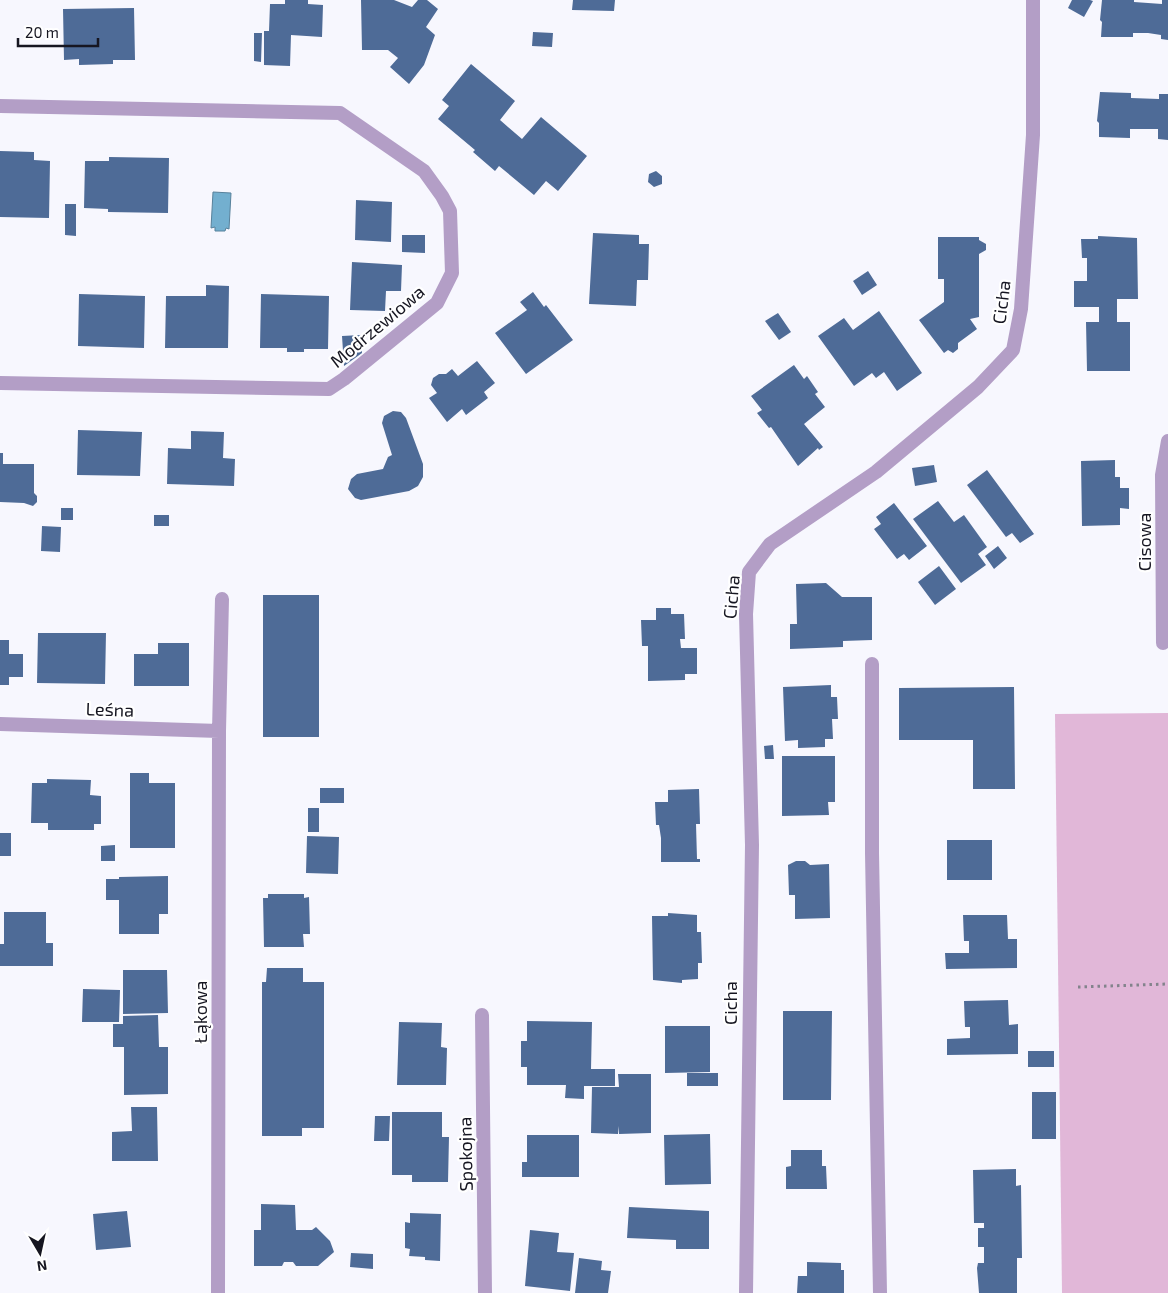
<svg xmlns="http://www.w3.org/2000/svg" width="1168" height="1293" viewBox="0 0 1168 1293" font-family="'Exo 2',sans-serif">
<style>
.green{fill:#e1b7d8}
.water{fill:#73afcf;stroke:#57819b}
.building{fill:#4e6b97}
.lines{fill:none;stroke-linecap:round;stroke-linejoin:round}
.path{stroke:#83838c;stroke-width:3;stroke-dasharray:2.5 4;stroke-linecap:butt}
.minor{stroke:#b39ec6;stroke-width:14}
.labels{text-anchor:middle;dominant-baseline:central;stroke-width:4.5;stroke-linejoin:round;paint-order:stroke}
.street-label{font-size:18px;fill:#161621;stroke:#fff}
</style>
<rect width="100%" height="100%" fill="#f7f7fe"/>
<!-- green -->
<path class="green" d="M1168,713v580h-106l-7,-579z"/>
<!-- water -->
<path class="water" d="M213,192l18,1 -2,36 -3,-1 -1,3h-10v-4l-4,1z"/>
<!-- building -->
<path class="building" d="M285,0h23v4l15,1 -1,32 -31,-2 -1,31 -26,-1v-34h5l1,-27h15z
M361,0h33l18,7 6,-7h9l11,9 -12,18 9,8 -11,30 -15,19 -19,-17 8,-9 -10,-8h-26z
M573,0h42l-1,11 -42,-1z
M1072,0h18l3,1 -9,16 -16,-9z
M1102,0h32v2l28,2v-4h6v40l-7,-1v-4l-13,-2h-15v4h-32l1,-15 -2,-2z
M134,8l1,52h-22v4l-34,1v-6l-15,1 -1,-51z
M533,32l20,1 -1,14 -20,-1z
M254,33h8l-1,29 -7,-1z
M471,64l44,37 -15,19 22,19 19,-22 46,39 -29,35 -12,-10 -12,14 -35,-29 -4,5 -22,-19 2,-2 -37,-31 11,-13 -7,-6z
M1100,92l31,1v5l28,1v-5h9v46l-10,-1v-10h-28v9l-31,-1v-14l-2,-2z
M0,151l34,1v8l16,1 -1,57 -49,-1z
M109,157l60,1 -1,55 -60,-1v-3l-24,-1 1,-47h24z
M656,171l6,5v8l-8,3 -6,-5 1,-8z
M356,200l36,2 -1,40 -36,-2z
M65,204h11v32l-11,-1z
M593,233l46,2v9h10l-1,36h-11l-1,26 -47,-2z
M402,235h23v18l-23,-1z
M1098,236l39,2 1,61h-21v23h13v49h-43l-1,-49h13v-15h-25v-26h13v-23h-5l-1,-19h17z
M938,237h41v3l7,4v6l-7,4v63l-9,2 7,10 -19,14v6l-5,4 -5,-3 -4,3 -25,-33 25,-18v-23h-6z
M352,262l50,3 -1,26h-15l-1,20 -35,-1z
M868,271l9,14 -15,10 -9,-14z
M206,285l23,1 -1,62h-63l1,-52h40z
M533,292l11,15 2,-2 27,35 -47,34 -31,-41 32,-23 -7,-8z
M79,294l66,2 -1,52 -66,-2z
M261,294l68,2 -1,53h-24v3h-17v-4h-27z
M879,311l43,62 -25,18 -13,-19 -8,6 -4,-5 -18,13 -36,-50 26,-18 9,12z
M778,313l13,19 -12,8 -14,-19z
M361,335l1,18 -18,13 -2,-30z
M477,361l18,22 -11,9 4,6 -22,17 -4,-6 -15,13 -18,-24 8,-5 -6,-8 2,-7 6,-4h7l6,-5 6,7z
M794,365l10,14 3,-3 11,16 -3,2 10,13 -21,17 19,23 -4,3 -1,-2 -20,18 -27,-39 -2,1 -12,-15 5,-3 -11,-14z
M393,411l8,1 5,6 17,46v13l-5,9 -9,5 -48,9 -6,-2 -7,-9 3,-10 6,-5 26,-5 5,-12 4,-2 -10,-32 2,-7z
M78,430l64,2 -2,44 -63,-1z
M191,431l33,1 -1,26 12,1 -1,27 -67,-2 1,-36 23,1z
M0,453h3v11h31v29l3,3v6l-4,4 -9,-3 -24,-1z
M1115,460v17h5v11h9v21l-9,-1v17l-38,1 -1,-65z
M934,465l3,17 -22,4 -3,-18z
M987,470l47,64 -14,9 -8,-10 -6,4 -39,-52z
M938,501l16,21 10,-7 23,32 -9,7 8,11 -25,18 -48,-64z
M894,503l33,43 -18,14 -5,-6 -7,5 -23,-30 7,-5 -5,-7z
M61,508h12v12h-12z
M154,515h15v11h-15z
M42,526l19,1 -1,25 -19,-1z
M998,546l9,12 -13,11 -9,-13z
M939,566l17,23 -21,16 -17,-23z
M826,583l16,14h30v43l-29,1v6l-53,2v-25h7l-1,-40z
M263,595h56v142h-56z
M656,608h15v6h13l1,25h-5l1,9h16v26h-12v6l-37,1v-35h-6l-1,-26h15z
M38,633h68l-1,51 -68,-1z
M0,640h9v14h14v23h-14v8h-9z
M158,643h31v43h-55v-32h24z
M831,685v12h6l1,22h-6l1,20h-8v8l-27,1v-8l-13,1 -2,-54z
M1014,687l1,102h-42v-49h-74v-52z
M773,745l1,14h-9l-1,-13z
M782,756h53v46h-7l1,13 -47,1z
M130,773h19v10h26v65h-45z
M47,779l44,1 -1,15 11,1v28h-7v6h-46v-7h-17l1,-40h15z
M320,788h24v15h-24z
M699,789l1,35h-4l1,35h3v3h-39v-24l-2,-13h-3l-1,-23h13v-12z
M308,808h11v24h-11z
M0,833h11v23h-11z
M307,836l32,1 -1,37 -32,-1z
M947,840h45v40h-45z
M115,845v16h-14v-15z
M796,861h9l5,4 19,-1 1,54 -35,1v-24h-6l-1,-30z
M168,876v38h-9v20h-40v-34h-13v-21h13v-2z
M268,894h36v4l5,-1 1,37h-7l1,13h-40l-1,-49h5z
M4,912h42v31h7v23h-53v-22h4z
M668,913l29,2v17h4l1,31h-4v16l-16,1v3l-29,-3 -1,-64h16z
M963,915h44l1,24h9v29l-71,1 -1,-16h24v-12h-5z
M267,968h36v14h21v146h-22v8h-40v-154h4z
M123,970h44l1,43 -45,1z
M83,989l37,1 -1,32h-37z
M1008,1000l1,25 9,-1v30l-71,1v-16l23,-1v-11h-5l-1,-26z
M783,1011h49l-1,89h-48z
M158,1015l1,32h9v47l-44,1v-48h-11v-23h10v-8z
M527,1021l65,1 -1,47h24v17h-31v13l-19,-1 1,-13h-39v-18h-6v-26h6z
M399,1022l43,1 -1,24 6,1 -1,37h-49z
M665,1026h45v46l-45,1z
M1028,1051h26v16h-26z
M687,1073h31v13h-31z
M618,1074h33v59l-32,1v-8l-1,8 -27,-1 1,-46h27z
M1032,1092h24v47h-24z
M131,1107h26l1,54h-46v-29l20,-1z
M392,1112h50v25h7l-1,45h-36v-7h-20z
M375,1116h15l-1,25h-15z
M710,1134l1,50 -46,1 -1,-50z
M527,1135h52v42h-57v-15h5z
M791,1150h31v16h4l1,23h-41v-22l5,-1z
M1016,1169v17l5,-1 1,73h-5v35h-38l-2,-25 1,-5h6v-16h-6v-19h6v-5h-10l-1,-53z
M261,1204l34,1 1,25h16l4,-3 14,14 4,11 -16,14h-22l-3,-4h-9l-2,4h-28v-36h7z
M629,1207l80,4v38h-33v-9l-49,-2z
M127,1211l4,36 -35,3 -3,-36z
M410,1213l31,1 -1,47 -15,-1v-3l-16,-1 1,-7 -5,-1v-26l5,1z
M530,1230l29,3 -2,19 17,1 -4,38 -45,-5z
M351,1253l22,1v15l-23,-2z
M579,1258l23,3 -1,9 10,1 -3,22h-33z
M807,1262l34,1v7h3v23h-47l1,-17h9z"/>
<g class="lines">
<!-- path -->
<path class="path" d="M1078,987l90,-3"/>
<!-- minor -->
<path class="minor" d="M0,106l340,7 84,58 18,25 8,15 2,62 -15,30 -93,76 -15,10 -329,-6
M1163,643l-1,-168 6,-34
M872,664v189l8,440
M0,724l219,7
M482,1015l3,278
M218,1293l1,-562 3,-132
M746,1293l6,-448 -6,-231 3,-42 21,-28 106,-72 102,-85 35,-37 8,-41 12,-174v-135"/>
</g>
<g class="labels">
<!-- street labels -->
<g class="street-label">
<text transform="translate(1001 302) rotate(-83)">Cicha</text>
<text transform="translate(377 326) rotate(-40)">Modrzewiowa</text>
<text transform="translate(1144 542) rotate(-90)">Cisowa</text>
<text transform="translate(731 597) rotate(-85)">Cicha</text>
<text transform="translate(110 709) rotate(2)">Leśna</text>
<text transform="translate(730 1003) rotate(-90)">Cicha</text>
<text transform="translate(200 1012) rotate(-90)">Łąkowa</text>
<text transform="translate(465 1154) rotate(-91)">Spokojna</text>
</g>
</g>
<!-- north arrow -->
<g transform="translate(40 1253) rotate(171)" stroke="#ffffff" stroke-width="4" paint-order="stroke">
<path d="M0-4L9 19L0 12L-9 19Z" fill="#161621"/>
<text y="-8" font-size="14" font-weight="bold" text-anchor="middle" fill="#161621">N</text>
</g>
<!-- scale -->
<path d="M18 38v8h80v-8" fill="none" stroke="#161621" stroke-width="2.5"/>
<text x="25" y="38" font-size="15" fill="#161621" stroke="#ffffff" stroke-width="4" paint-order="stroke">20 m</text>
</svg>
